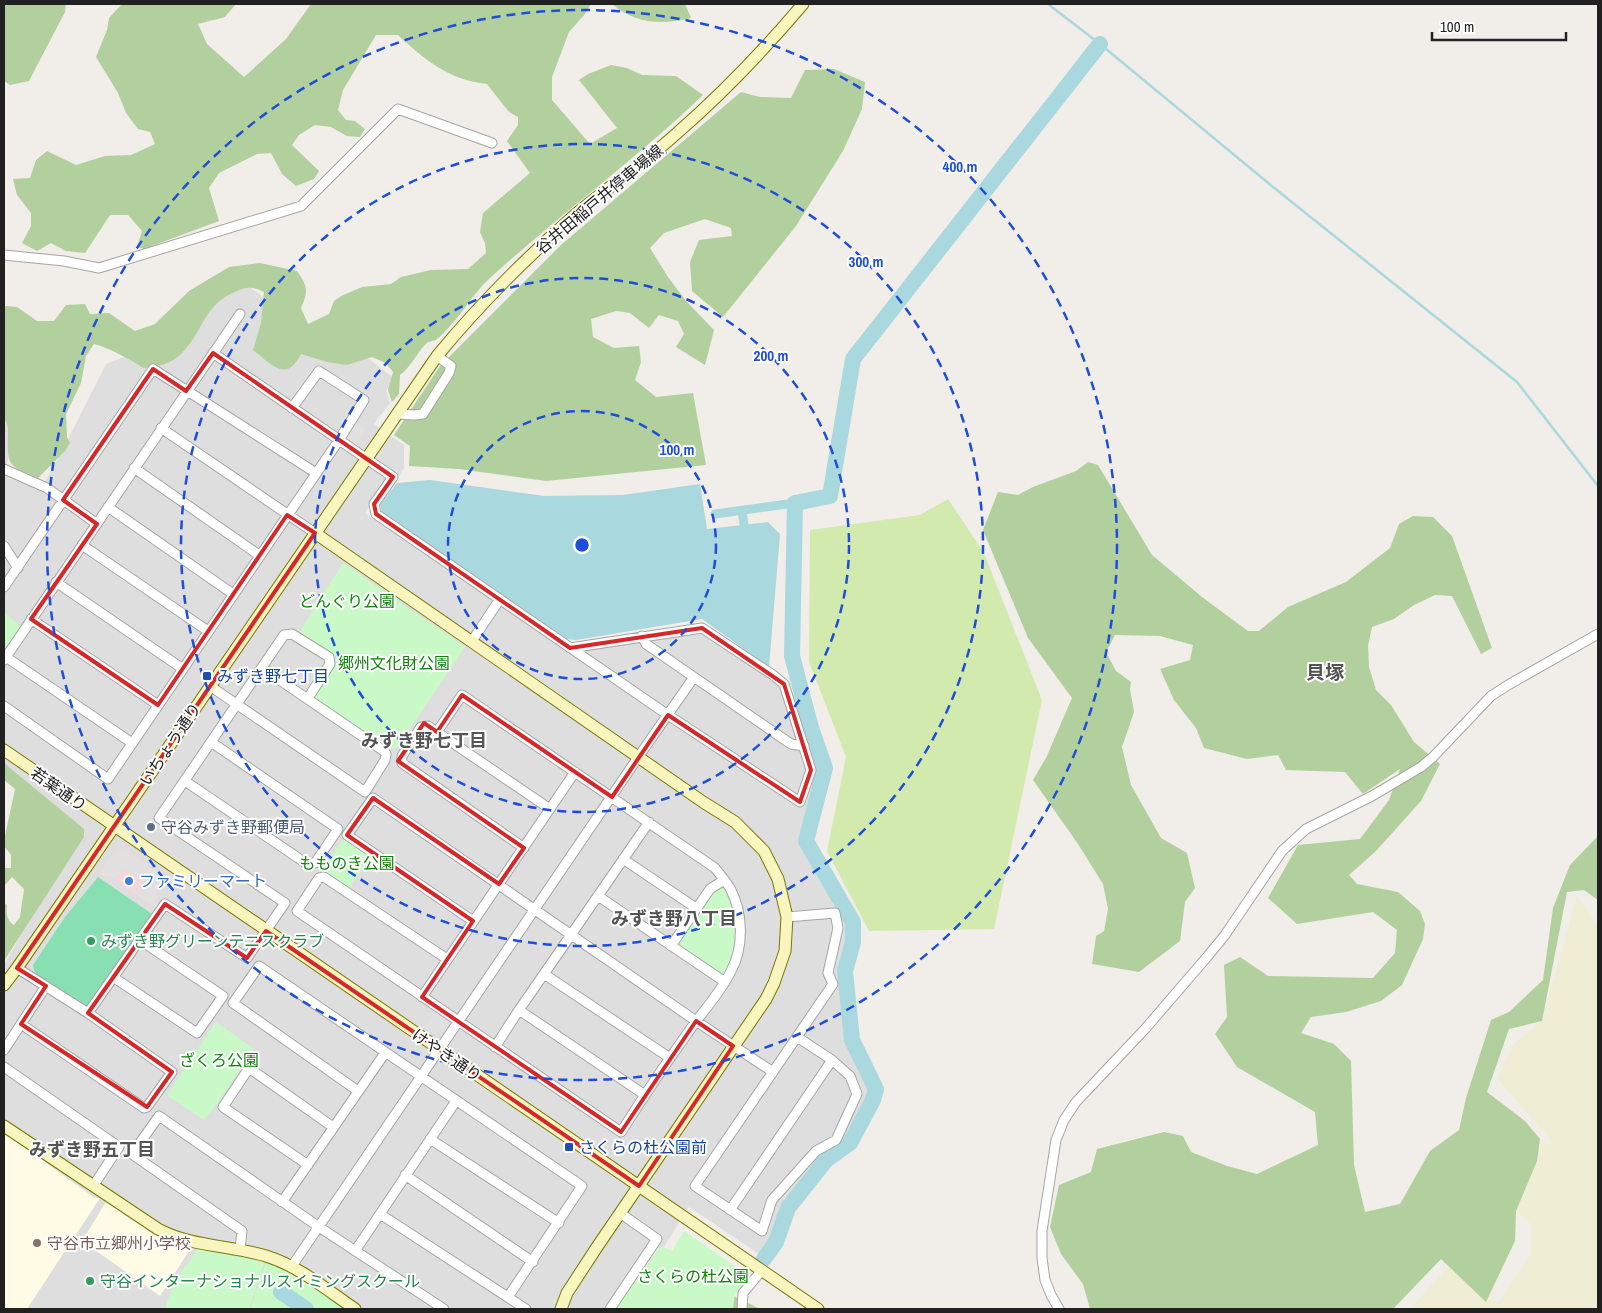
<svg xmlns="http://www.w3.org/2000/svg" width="1602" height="1313" viewBox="0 0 1602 1313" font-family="'Archivo Narrow','Noto Sans JP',sans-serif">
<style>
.residential{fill:#dfdede}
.commercial{fill:#f1d8da}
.education{fill:#fffbe4}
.farmland{fill:#efeed4}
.grass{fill:#d3eaaf}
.forest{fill:#b2d09d}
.park{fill:#c9f9c7}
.pitch{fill:#88dfb2}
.parking{fill:#e1e1e1}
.water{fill:#a9d8de}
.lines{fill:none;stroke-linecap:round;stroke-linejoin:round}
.stream{stroke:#a9d8de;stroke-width:2.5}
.canal{stroke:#a9d8de;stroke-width:9}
.river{stroke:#a9d8de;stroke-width:16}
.street-casing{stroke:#a5a5a5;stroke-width:11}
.secondary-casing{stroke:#7a7806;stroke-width:13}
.street{stroke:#fff;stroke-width:9}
.secondary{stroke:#f9f5be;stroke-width:11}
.marked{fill:none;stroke:#d62828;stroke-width:4;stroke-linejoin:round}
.ring{fill:none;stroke:#1d4ed8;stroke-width:2.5;stroke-dasharray:9 6}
.transit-dot{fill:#1a4fb4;stroke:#fff;stroke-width:2}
.service-dot{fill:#5c6f8a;stroke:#fff;stroke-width:2}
.shop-dot{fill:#3f7fe0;stroke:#fff;stroke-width:2}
.leisure-dot{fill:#2e9e5b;stroke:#fff;stroke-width:2}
.education-dot{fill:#8d6e63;stroke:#fff;stroke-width:2}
.labels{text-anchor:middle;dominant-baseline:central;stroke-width:4;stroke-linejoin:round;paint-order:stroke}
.street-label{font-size:16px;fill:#212121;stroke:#fff}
.park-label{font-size:16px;fill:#12810d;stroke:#fff}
.transit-label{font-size:16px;fill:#164399;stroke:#fff;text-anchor:start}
.service-label{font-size:16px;fill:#4e5e75;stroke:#fff;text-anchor:start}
.shop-label{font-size:16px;fill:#366cbe;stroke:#fff;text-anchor:start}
.leisure-label{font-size:16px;fill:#27864d;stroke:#fff;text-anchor:start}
.education-label{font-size:16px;fill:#785e54;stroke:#fff;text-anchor:start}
.neighbourhood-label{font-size:18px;font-weight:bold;fill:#545454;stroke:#fff}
.quarter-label{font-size:19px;font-weight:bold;fill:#545454;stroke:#fff}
.centre{fill:#1d4ed8;stroke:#fff;stroke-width:2.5}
.ring-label{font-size:15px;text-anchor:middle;font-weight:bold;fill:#1d4ed8;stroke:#fff;stroke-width:4;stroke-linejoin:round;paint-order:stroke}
</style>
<rect width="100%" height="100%" fill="#f1ede8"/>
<!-- residential -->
<path class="residential" d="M239,279l111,84 10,-11 35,27 -9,11 4,13 -16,21 30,21v23l-4,7 -14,5 -21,33 205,140 131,-20 98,66 23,71 -19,68 45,83 1,19 -8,32 7,67 24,55 -25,48 -22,16 -40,49 -12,34 -11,15 -73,-49 -27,43 -11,-5 -42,64h-605v-345l79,-132 -79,-66v-353l10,14 -7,39 37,17 16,-28 46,-91 58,-22z"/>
<!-- commercial -->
<path class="commercial" d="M127,851l42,28 -7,9 -3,1 -3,4 4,8 -5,7 -46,-32 -11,-1 16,-23z"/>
<!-- education -->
<path class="education" d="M4,1133l91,65h5l-73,111h-23z
M106,1202l41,27 22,12 22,7 -31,48 -78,-55z"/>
<!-- farmland -->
<path class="farmland" d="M1577,896l21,29v383l-188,1 42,-47 46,41 32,-47 1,-32 -50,-46 26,-30 46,-5 -56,-65 17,-34 28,-23z"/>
<!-- grass -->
<path class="grass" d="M948,499l36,54 58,147 -48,229 -125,2 -42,-80 19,-94 -37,-95 1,-132 110,-15z"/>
<!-- forest -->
<path class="forest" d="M4,4h62l-1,8 -36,69 -19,4 -6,-4z
M122,4h114l-11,13 -27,7 9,20 37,33 42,-38 25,-35h280l-6,10 -16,18 -17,45v23l38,44 27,-16 -38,-48 9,-6 23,-9 16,3 15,7 34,1 27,19c-68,65 -144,120 -213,183 -20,18 -32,44 -53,61 -2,2 -7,2 -10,4 -10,9 -15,23 -27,32l-1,19 -7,8 -4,-12 5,-18 -7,-9 -14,-6 -25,8 -20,-3 -26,-8c-15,30 -30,10 -48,-4l8,-27 3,-31c-11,-6 -18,-5 -29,0 -31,12 -32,40 -53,61 -10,11 -25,14 -39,15 -11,-8 -36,-21 -49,-24l-8,12 -5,27 -15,31 1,23 3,6 -5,8 -27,27c-30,-12 -31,-12 -30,-44 0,-7 0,-10 -4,-15v-110l1,-3 12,1 20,14h17l12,-16 19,-1 5,10 19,-1 26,18 20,-7 34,-33 40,-24 31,-4 37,8c10,14 12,20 4,37l7,16 21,-10 5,-13 7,-5 21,-9 29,-3 10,-7 30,-7 37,-1 18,-16 -1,-10 -5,-11 3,-19 47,-40 -23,-32 11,-16v-8l-9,-5 -22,-28c-38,-4 -62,-24 -89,-49h-22l-33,55 -5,20 8,10 9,1 10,8 -5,8 -13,-1 -16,-9 -16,-2 -16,10 -7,10 27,26 -5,8 -18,7 -14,-12 -11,-21 -14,1 -38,19 -10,15 10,33 -75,28 -7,-2 5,-16 -14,-16h-18l-25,38 -19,-2 -15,-8 -14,8 -15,-8 9,-17v-13l-14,-18 -4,-16 17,-1 6,-18 11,-9 29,14 29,-9 26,-1 24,-11 -5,-12 -12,-3 -12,-16 -8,-20 -22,-36 11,-27 2,-12z
M612,4h73l6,14c-29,7 -56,6 -79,-14z
M834,69l31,13 -3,27 -19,42 -47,75 -73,91 -31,-26 -2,-29 9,-22 33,-4 -1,-8 -26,-9 -41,14 -14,15 18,29 18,24 28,29 -9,35 -29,-18 8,-13 -6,-13 -19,-6 -10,13 -19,-15 -14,-2 -25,8 2,18 21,11 25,-2 2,16 -6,18 21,17 37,-4 13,72 -160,16 -87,-12 -50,-3 1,-20 -16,-11 46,-69 121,-121 180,-153 19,5 31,1 14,-28z
M1088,462l10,3 54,90 50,42 46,34h11l29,-24 58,-25 44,-34 9,-24 14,-8 20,1 19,19 40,112 -11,6 -29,-58 -17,-1 -21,10 -20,14 -22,8 -4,19 1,21 7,23 15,15 23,37 26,22 -19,37 -45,50 -27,24 8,9 41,8 22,19 5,13 -2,15 -21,46 -21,16 -35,11 -35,5 -10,16 33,11 17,17 3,104 11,47 35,-8 30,-53 29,-21 7,-32 25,-78 18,-8 34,-32 10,-72 17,-43 28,-29v64l-14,-10 -17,2 -25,129 -33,8 -22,63 38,29 15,18 -3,22 -21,50 -1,30 -29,61 -45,-43 -48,50h-303l-7,-25 -22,-30 -11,-27 9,-42 32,-13 6,-23 67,-17 19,4 8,16 36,14 30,8 61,-29 -3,-33 -78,-45 -22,-33 12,-17 -3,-52 16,-8 28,19 105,2 22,-25 2,-23 -24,-18 -76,12 -29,-26 30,-53 62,-6 29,-39 11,-31 -37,25 -18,-22 -59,-2 -8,-15 -31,4 -43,-11 -8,-20 -22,-28 -14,-31 30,-9 3,-15 -33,-9 -45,-1 -9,17 10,19 15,11 -1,7 4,23 -12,35 9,38 30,53 26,15 8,35 -10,14 -5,39 -41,31 -47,-8 4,-28 8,-5 4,-22 -5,-25 -25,-40 -45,-64 13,-22 26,-60 -44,-60 -45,-108 15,-38 20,3 15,-8 43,-16z
M4,763l80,66v8l-80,124v-58l3,2c-1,8 0,16 7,20l6,-8 4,-28 -12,-12 -8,9v-18h7v-13l-7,-9v-5l11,-52 -11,-9z
M726,1292l32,16 8,1h-51z"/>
<!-- park -->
<path class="park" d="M343,563l122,84 -68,101 -8,1 -74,-50v-4l23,-36 -39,-26z
M4,612l17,15 -17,24z
M344,838l27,18 -22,32 -27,-18z
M722,885c19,34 17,54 3,90h-4l-44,-29v-4l36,-51z
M216,1022l38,27 -37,55 -13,16 -37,-25z
M684,1231l65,45 -14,18 -2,15h-117l45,-63 11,5z
M198,1249l67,12 -16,48h-83c3,-23 19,-41 32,-60z
M266,1262l18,7 62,40h-96z"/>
<!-- pitch -->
<path class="pitch" d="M98,877l54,37 -63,93 -54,-33 -2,-9 32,-48z"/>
<!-- parking -->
<path class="parking" d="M355,422l11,8 -11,15 -11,-7z
M123,851l45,28 -6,9h-4l-3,5 4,7 -4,7 -18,-13 7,-12 -21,-14 -8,12 -5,-4 -11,-1 14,-21z
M435,1012l11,7 2,8 -5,6 -7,1 -11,-8z"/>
<!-- water -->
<path class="water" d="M430,480l114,16 79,-1 77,-11 7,45 61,-7 12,12 -11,133 -67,-48 -126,21 -9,-1 -185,-127 -2,-7 17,-22z"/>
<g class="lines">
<!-- stream -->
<path class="stream" d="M1048,4l52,40 173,143 244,195 81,104"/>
<!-- canal -->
<path class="canal" d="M742,510l2,15
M715,514l80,-11"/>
<!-- river -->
<path class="river" d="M764,1259l12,-17 12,-34 38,-48 24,-17 23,-43 3,-11 -24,-49 -7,-69 8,-29v-20l-47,-81 19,-73 -14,-40 -19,-72 3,-153 35,-7 23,-137 247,-315
M281,1292l25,17"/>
<defs>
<path id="street" d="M4,255l60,6 35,7 202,-62 97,-97 94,34
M213,353l180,124 -19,27 2,10 292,201 132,87 11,-32 -27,-86 -11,-9 -71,-47 -132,20
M396,414l18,1 9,-1 26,-41 2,-7 -14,-10
M161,428l154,105
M134,468l125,87
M4,469l43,19 50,36
M108,507l125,87
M82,545l126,86
M4,546l14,22
M56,582l127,87
M4,587l149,-218 163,104
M31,619l127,86
M642,636l4,8 145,100 13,2
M472,641l28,-42
M6,657l126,86
M4,660l236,-346
M210,686l155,106 20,-32 1,-6 -2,-3 -122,-83
M4,706l104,73 231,-339 25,-40 -45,-29 -27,37
M437,732l25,-37 253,173c5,7 12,14 16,22 12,24 13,57 0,81 -11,23 -30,42 -44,63 -23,32 -45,65 -66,98l-324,-221 22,-33 5,-1 123,82
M185,781l122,83 8,-1 23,-34 -127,-87
M524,848l-122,-85v-7l19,-29 7,-1 122,83
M623,859l73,49
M598,896l127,86
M787,917l48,-4 3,15 -10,45 5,11 -138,202 67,45 10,-31 44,-49 20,-11 21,-46 -7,-18 -18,-16 -35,-23
M473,921l-126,-86 26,-37 323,223 77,51
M671,946l39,-57 14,-9
M17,968l71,45 84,59 -25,35 -3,1 -123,-84
M544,974l126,84
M113,977l84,56 26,-37 -83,-56
M422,997l153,-225
M519,1010l126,85
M88,1013l77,-109 82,54 38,-55 -126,-85 125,-183 8,-1 37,23 1,7 -22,34
M495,1047l24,-37 130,-188
M4,1050l42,-64
M4,1067l115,80 -26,39
M358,1091l-125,-88 26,-37 323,220 -74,111
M430,1139l129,84
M308,1165l-85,-58 26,-39 84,59
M405,1175l128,87
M282,1202l103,-149
M730,1210l102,-150
M380,1214l146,95
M240,1250l2,-19 -110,-77 27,-38 160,111 125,82
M355,1251l101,-150
M292,1266l347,-510 55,-79
M610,1309l47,-70 -37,-26
M742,1309l1,-16 19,-23
M1059,1309l-8,-14 -6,-15 -3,-22v-27l14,-91 8,-20 12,-18 69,-73 62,-72 18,-22 57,-84 24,-22 66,-33 49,-29 12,-10 58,-61 17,-11 90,-51"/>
<path id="secondary" d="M315,533l388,269 32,20 29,29 14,28 9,38 -2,34 -11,32 -8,16 -169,248 -30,46 -6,16
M4,750l814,559
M4,985l13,-17 420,-612c42,-51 88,-97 138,-141 33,-28 69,-52 101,-81 46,-40 88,-84 127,-130
M4,1126l154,103c34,18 72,16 108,27 33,10 61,34 89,53"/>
</defs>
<!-- street casing -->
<use href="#street" class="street-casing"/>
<!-- secondary casing -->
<use href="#secondary" class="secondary-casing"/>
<!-- street -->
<use href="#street" class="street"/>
<!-- secondary -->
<use href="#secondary" class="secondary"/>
</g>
<!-- marked area -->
<path class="marked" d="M213,353l180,124 -19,27 2,10 194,134 132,-20 82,56 27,86 -11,32 -132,-87 -56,82 -150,-102 -25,37 -13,-9 -26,38 126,87 -25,36 -126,-86 -26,37 126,86 -51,76 199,135 75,-111 37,25 -94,140 -373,-255 -19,27 -82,-54 -77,109 84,59 -25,35 -126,-83 25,-38 -29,-18 298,-435 -28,-18 -129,190 -127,-86 66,-95 -34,-24 90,-131 33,22z"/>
<!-- distance rings -->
<g class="ring">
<circle cx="582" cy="545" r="134"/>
<circle cx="582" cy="545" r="267"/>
<circle cx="582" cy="545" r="401"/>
<circle cx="582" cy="545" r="535"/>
</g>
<!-- markers -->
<g class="transit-dot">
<rect x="202" y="671" width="10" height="10" rx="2.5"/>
<rect x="564" y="1142" width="10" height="10" rx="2.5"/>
</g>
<circle class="service-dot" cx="151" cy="827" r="5"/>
<circle class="shop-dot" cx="129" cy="881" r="5"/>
<g class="leisure-dot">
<circle cx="91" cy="941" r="5"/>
<circle cx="90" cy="1281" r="5"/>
</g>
<circle class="education-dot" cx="37" cy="1243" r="5"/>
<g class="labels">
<!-- street labels -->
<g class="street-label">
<text transform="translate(599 199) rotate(-40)">谷井田稲戸井停車場線</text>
<text transform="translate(170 744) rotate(-56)">いちょう通り</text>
<text transform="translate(59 789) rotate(35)">若葉通り</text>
<text transform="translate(447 1055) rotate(34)">けやき通り</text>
</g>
<!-- park labels -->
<g class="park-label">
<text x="347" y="601">どんぐり公園</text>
<text x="394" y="663">郷州文化財公園</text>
<text x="347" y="863">もものき公園</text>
<text x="219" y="1060">ざくろ公園</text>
<text x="693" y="1276">さくらの杜公園</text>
</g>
<!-- transit labels -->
<g class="transit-label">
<text x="217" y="676">みずき野七丁目</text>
<text x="579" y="1147">さくらの杜公園前</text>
</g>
<!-- service labels -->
<g class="service-label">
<text x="161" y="827">守谷みずき野郵便局</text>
</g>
<!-- shop labels -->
<g class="shop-label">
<text x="139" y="881">ファミリーマート</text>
</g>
<!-- leisure labels -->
<g class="leisure-label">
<text x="101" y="941">みずき野グリーンテニスクラブ</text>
<text x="100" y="1281">守谷インターナショナルスイミングスクール</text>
</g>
<!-- education labels -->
<g class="education-label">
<text x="47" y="1243">守谷市立郷州小学校</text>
</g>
<!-- neighbourhood labels -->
<g class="neighbourhood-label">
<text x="424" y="740">みずき野七丁目</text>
<text x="674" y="918">みずき野八丁目</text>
<text x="92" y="1149">みずき野五丁目</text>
</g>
<!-- quarter labels -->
<g class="quarter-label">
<text x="1325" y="672">貝塚</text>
</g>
</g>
<circle cx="582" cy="545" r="8" class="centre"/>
<g class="ring-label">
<text x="960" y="172">400 m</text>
<text x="866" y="267">300 m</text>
<text x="771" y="361">200 m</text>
<text x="677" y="455">100 m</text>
</g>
<!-- border -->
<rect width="1602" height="1313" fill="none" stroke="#212121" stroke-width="10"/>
<!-- scale -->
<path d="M1432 32v8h134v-8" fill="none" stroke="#212121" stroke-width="2.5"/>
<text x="1440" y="32" font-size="15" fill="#212121" stroke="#ffffff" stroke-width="4" paint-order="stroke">100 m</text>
</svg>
